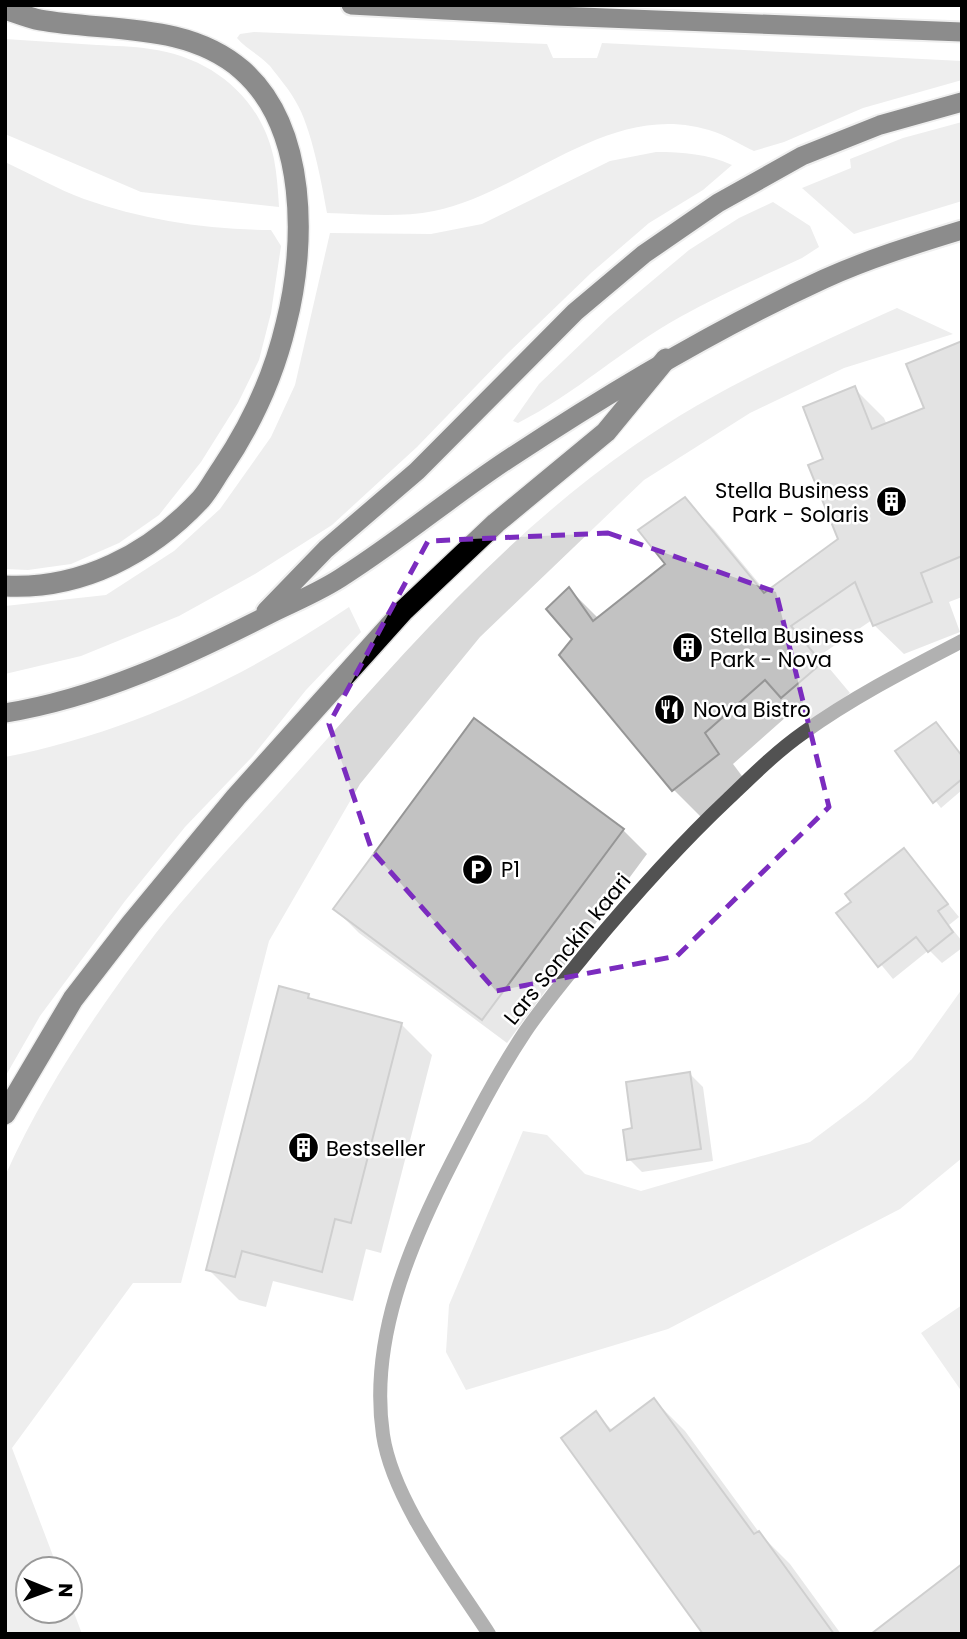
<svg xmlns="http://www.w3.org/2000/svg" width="967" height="1639" viewBox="0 0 967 1639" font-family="Poppins,sans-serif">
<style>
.green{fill:#d9d9d9}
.shadow{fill:#0003}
.building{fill:#c2c2c2;stroke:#969696;stroke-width:2}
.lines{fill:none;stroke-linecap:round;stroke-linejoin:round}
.trunk-casing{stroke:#dbdbdb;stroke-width:23}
.motorway-casing{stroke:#dbdbdb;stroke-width:24}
.minor{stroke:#525252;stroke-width:14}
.trunk{stroke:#000;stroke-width:19}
.motorway{stroke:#000;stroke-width:21}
.marked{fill:none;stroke:#7b2cbf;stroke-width:5;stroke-dasharray:14 9;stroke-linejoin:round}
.labels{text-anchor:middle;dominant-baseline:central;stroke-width:5;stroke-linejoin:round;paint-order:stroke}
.poi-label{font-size:21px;fill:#000;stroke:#fff;text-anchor:start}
.street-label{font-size:21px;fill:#000;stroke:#fff}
</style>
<rect width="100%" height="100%" fill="#fff"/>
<!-- green -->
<path class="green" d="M254,32l293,12 6,14h44l5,-15 360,18v19l-99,28 -79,34 -30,9c-13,-6 -25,-14 -39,-19 -103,-36 -186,59 -281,79 -35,7 -72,3 -107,2 -5,-29 -16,-87 -31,-111 -7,-13 -17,-24 -26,-36 -10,-11 -24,-17 -33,-28l3,-4z
M5,39c31,2 61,4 92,6 17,1 36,1 53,4 61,8 111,48 124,110 3,16 4,32 5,48l-138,-15 -136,-58z
M962,122v79l-108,33 -52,-46 49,-20 -1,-9 53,-21z
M656,152c27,0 52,2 76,13l-29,25 -54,33 -58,50 -84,81 -90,93 -85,78 -77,49 -76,42 -98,40 -76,18v-68l101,-11 68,-44 46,-42 51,-72 24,-52 35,-152 101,1 51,-10 128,-63z
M5,162c26,12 52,27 79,37 59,21 124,31 187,31l10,16 -10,67 -12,47 -21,43 -37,59 -42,53 -40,28 -48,21 -43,6 -23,-1z
M773,202l37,24 9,21 -17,11c-41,19 -83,37 -122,59 -56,31 -105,77 -162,106l-5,-2 26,-37 70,-67 80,-67 50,-32z
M897,308l56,26 -109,34 -94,45 -106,67 -164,157 -120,147 -91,157 -88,342h-48l-121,165 46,121h-30v42h42v-9l12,32h-77v-458c39,-87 93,-167 151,-243 43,-54 93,-106 139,-158 104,-117 208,-238 337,-328 82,-58 174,-98 265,-139z
M349,607l12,25 -55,58 -54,67 -67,70 -60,74 -85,115 -35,61v-320c124,-24 241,-80 344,-150z
M962,989v169l-62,51 -232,120 -202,61 -20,-38 3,-47 74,-174 24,4 38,39 56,17 169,-49 56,-42 46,-41z
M962,1305v87l-41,-59z"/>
<!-- shadow -->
<path class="shadow" d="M962,343v254l-13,5 11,30 -56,22 -30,-29 -2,-5 -53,36 31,37 -39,33 -16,-17 -62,55 15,20 -45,35 -29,-29 -100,-151 -5,-50 30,30 68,-55 17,-65 30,30 53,64 73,-54 -14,-79 28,-72 30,30 3,7 40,-16z
M898,752l64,5v33l-21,18z
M623,830l24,24 -140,189 -148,-110 -24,-24z
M904,850l55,67 -10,8 13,16v7l-20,15 -13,-13 -36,29 -54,-65 15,-12z
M308,995l6,7 87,22 31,31 -51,198 -15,-4 -13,52 -80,-20 -7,26 -27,-7 -31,-31z
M690,1074l13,13 10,74 -71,11 -13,-13 5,-29z
M654,1400l31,31 76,104 29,29 51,70h-136l-109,-220 17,17z"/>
<!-- building -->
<path class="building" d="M962,341v215l-41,17 11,29 -59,24 -18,-44 -64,44 31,37 -41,35 -16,-18 -60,53 14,21 -47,37 -113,-136 13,-16 -26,-30 23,-22 24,34 72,-57 -27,-34 47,-33 79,96 74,-54 -30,-74 15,-6 -20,-52 52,-21 17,43 52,-21 -18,-44z
M474,718l150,111 -142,191 -149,-111z
M936,722l26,34v23l-29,24 -38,-52z
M904,848l44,56 -10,7 15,21 -25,20 -12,-15 -38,30 -42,-54 15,-11 -6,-8z
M279,986l30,8 -1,4 94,25 -51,200 -16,-4 -13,53 -80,-21 -7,26 -29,-7z
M690,1072l11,77 -74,11 -4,-30 9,-2 -6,-46z
M654,1398l100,136 5,-3 75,103h-131l-142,-196 35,-27 14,20z
M962,1564v70h-91z"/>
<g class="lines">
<defs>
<path id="trunk" d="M351,5l205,11 406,16
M266,611l60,-62 91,-78 158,-159 69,-58 74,-51 84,-47 78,-31 82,-23
M5,713c93,-15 180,-56 263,-98 26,-13 54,-24 77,-40 58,-37 111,-82 168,-119 100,-66 202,-127 311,-177 44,-20 92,-35 138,-49"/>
<path id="motorway" d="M5,9c12,4 24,9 35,11 68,12 147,2 202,50 66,58 64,176 44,254 -12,51 -35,101 -64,144 -7,10 -13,22 -21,31 -51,55 -120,91 -196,87
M5,1114l68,-115 58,-75 105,-127 168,-187 92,-87 110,-91 60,-73"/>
</defs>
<!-- trunk casing -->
<use href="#trunk" class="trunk-casing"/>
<!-- motorway casing -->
<use href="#motorway" class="motorway-casing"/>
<!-- minor -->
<path class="minor" d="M489,1634c-36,-56 -96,-133 -106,-199 -14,-94 26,-189 68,-271 23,-45 46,-90 74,-132 19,-28 41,-54 62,-80 44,-53 90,-105 141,-153 24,-23 48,-47 75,-66 50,-36 105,-64 159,-92"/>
<!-- trunk -->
<use href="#trunk" class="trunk"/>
<!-- motorway -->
<use href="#motorway" class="motorway"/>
</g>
<!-- marked area -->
<path d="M0 0H967V1639H0ZM608,533l168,59 53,215 -152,149 -181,35 -124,-140 -43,-127 99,-183z" fill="#fff" fill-opacity=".55" fill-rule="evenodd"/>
<path class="marked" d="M608,533l168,59 53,215 -152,149 -181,35 -124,-140 -43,-127 99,-183z"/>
<!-- icons -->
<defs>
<symbol id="building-disc" viewBox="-11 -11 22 22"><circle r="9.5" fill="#000" stroke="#fff"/><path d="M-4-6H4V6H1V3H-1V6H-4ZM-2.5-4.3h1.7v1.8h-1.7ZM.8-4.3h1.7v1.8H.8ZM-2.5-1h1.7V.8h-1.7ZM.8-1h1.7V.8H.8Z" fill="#fff"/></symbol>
<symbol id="restaurant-disc" viewBox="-11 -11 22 22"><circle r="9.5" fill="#000" stroke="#fff"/><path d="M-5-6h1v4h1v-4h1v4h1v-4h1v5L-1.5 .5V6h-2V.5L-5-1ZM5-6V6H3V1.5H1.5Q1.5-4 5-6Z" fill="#fff"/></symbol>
<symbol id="parking-disc" viewBox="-11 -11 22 22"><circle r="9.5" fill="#000" stroke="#fff"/><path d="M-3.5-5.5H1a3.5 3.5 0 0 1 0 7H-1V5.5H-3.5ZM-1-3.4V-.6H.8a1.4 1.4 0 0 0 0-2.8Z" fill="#fff"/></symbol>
</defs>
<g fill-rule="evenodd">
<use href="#building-disc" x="874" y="484" width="35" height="35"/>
<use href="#building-disc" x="670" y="630" width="35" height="35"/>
<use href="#restaurant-disc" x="652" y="692" width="35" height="35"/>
<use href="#parking-disc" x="460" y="852" width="35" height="35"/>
<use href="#building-disc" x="286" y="1130" width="35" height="35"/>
</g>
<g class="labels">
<!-- poi labels -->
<g class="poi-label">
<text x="869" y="490" text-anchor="end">Stella Business<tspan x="869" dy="24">Park - Solaris</tspan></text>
<text x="710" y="635">Stella Business<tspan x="710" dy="24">Park - Nova</tspan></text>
<text x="693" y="709">Nova Bistro</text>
<text x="501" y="869">P1</text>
<text x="326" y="1148">Bestseller</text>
</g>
<!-- street labels -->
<g class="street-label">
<text transform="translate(567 949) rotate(-51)">Lars Sonckin kaari</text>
</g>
</g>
<!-- border -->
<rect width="967" height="1639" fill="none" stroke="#000000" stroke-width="14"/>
<!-- north arrow -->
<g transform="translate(49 1590) rotate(91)"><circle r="33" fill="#ffffff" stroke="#999999" stroke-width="2"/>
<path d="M0-5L12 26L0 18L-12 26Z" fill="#000000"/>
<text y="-10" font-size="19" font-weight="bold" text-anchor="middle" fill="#000000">N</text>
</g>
</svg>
